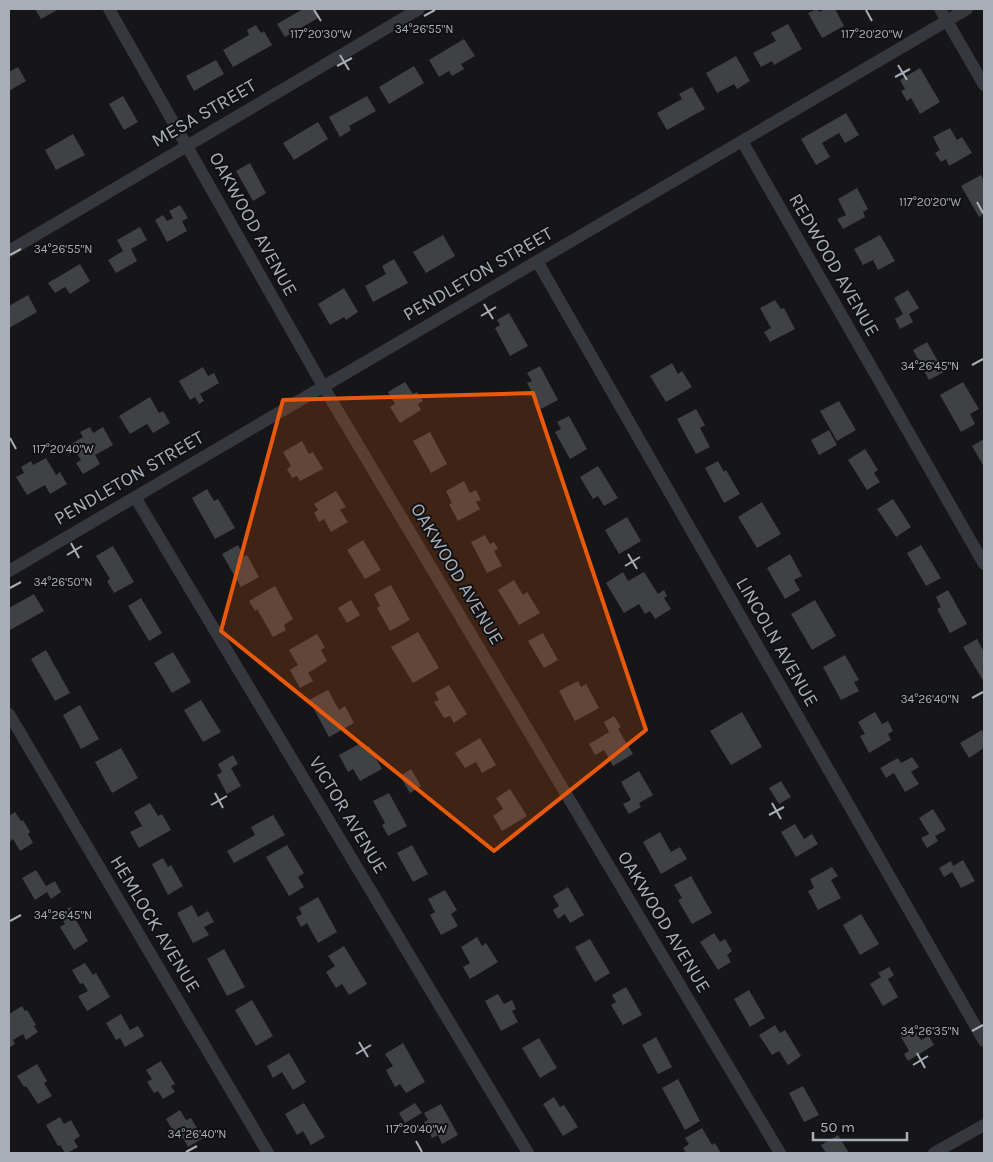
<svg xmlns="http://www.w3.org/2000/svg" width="993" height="1162" viewBox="0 0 993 1162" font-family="Karla,sans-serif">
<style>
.building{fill:#404145}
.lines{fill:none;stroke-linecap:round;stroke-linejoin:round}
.minor{stroke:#37383d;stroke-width:12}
.marked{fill:#e8590c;fill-opacity:0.2;stroke:#e8590c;stroke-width:4;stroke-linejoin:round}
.ticks{fill:none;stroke:#a8adb8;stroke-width:2}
.labels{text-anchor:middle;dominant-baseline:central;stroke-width:4;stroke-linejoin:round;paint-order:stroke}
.street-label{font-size:19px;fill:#a8adb8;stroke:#111113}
.ticks-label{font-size:12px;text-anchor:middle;fill:#a8adb8;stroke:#111113;stroke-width:4;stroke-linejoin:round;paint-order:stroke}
</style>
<rect width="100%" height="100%" fill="#161618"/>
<!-- building -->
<path class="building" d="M35,9h24l-18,10z
M303,9h12l5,8 -35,20 -8,-13z
M817,9l2,3 6,-3h10l9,17 -22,12 -14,-25z
M788,24l14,25 -28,16 -2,-4 -11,6 -8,-14 23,-12 -5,-8z
M256,25l5,8 3,-2 8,14 -39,22 -10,-17 26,-15 -2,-5z
M464,39l11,17 -14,8 3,5 -12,7 -3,-5 -10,6 -10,-17z
M736,56l14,25 -13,8 -3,-5 -17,9 -11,-20z
M216,60l8,14 -30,17 -8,-15z
M414,66l10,17 -35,21 -10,-17z
M18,67l8,14 -17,10v-19z
M920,68l20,34 -20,12 -9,-16 -4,3 -6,-10 4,-2 -5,-9z
M692,87l13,22 -38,21 -10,-17 25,-14 -3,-5z
M123,96l15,26 -14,8 -15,-26z
M367,96l9,15 -27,15 2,4 -11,7 -11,-20z
M846,113l13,22 -14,8 -6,-10 -17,10 8,14 -14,8 -15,-26z
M318,122l10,17 -34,21 -11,-17z
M950,128l7,12 5,-3 10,16 -23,13 -3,-7 -5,3 -6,-9 5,-3 -7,-13z
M73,134l12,21 -29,15 -11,-20z
M250,163l16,30 -13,8 -17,-30z
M981,175l3,6v33l-5,3 -18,-31z
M857,188l11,21 -5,3 2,5 -22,12 -6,-10 9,-4 -8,-16z
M180,205l8,13 -6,3 5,10 -20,11 -12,-22 8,-5 4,6 6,-3 -4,-7z
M140,227l7,13 -16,9 6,12 -21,12 -8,-13 15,-9 -6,-11z
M443,235l12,21 -29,17 -13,-21z
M880,235l15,26 -17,9 -5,-10 -10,5 -9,-16z
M394,259l14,24 -35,19 -8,-16 21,-12 -4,-8z
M80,264l10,17 -20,13 -5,-7 -10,6 -7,-10z
M344,288l14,24 -12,8 -2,-3 -14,8 -12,-21z
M908,290l11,18 -10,6 4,8 -13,7 -5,-10 8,-5 -9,-16z
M28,295l9,17 -28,16v-22z
M775,300l6,9 3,-1 11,21 -25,13 -6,-10 7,-4 -11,-20z
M509,313l19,33 -18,10 -15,-28 5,-3 -3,-5z
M927,342l17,30 -15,8 -16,-30z
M672,363l6,11 4,-3 10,16 -26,15 -16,-26z
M540,366l18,34 -17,9 -14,-26 5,-2 -5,-8z
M203,367l5,9 6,-3 5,10 -19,11 4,7 -5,3 -4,-7 -5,3 -11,-19z
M405,382l8,12 4,-2 6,9 -5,3 3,6 -21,13 -10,-16 5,-3 -7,-12z
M963,382l16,27 -9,5 5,10 -14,8 -21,-37z
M150,397l9,16 4,-2 7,12 -17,10 -6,-9 -17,10 -11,-18z
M839,401l17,29 -19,11 -17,-30z
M696,409l9,16 -5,3 10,19 -14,7 -19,-35z
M569,416l18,33 -17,10 -15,-27 6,-3 -4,-7z
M90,427l3,6 10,-6 10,18 -18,10 5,9 -17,10 -7,-11 5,-3 -10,-16 12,-7 -3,-5z
M829,430l8,15 -18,10 -8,-15z
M430,432l17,32 -16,9 -18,-32z
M984,439v28l-12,-21z
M302,441l7,13 4,-2 10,17 -23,12 -3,-5 -5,2 -5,-9 4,-3 -8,-14z
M865,449l13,21 -4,3 6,9 -13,8 -19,-30z
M46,458l10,17 4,-3 7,12 -17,10 -5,-9 -18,10 -11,-18 8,-4 -3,-6 10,-6 2,4z
M718,461l6,11 2,-2 14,24 -16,9 -19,-35z
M598,466l20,32 -14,8 -6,-10 -5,3 -13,-22z
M464,481l6,12 6,-3 5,10 -5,2 4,7 -22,12 -9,-17 3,-1 -6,-12z
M207,489l7,12 4,-2 17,29 -20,11 -23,-41z
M336,491l10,16 -6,3 8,12 -17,10 -7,-13 -5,3 -5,-9 4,-3 -4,-6z
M893,499l18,28 -15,10 -19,-28z
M762,502l19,32 -24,14 -19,-31z
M627,517l14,24 -22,13 -14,-24z
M485,535l5,9 4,-2 4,7 -4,2 8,15 -15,7 -16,-31z
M363,540l18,30 -16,9 -18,-29z
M238,545l6,12 3,-2 12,22 -18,10 -19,-33z
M921,545l20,33 -15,8 -19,-33z
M113,546l21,36 -20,11 -7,-12 3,-2 -14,-23z
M790,554l12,22 -8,4 6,10 -15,9 -18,-31z
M623,572l5,9 16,-9 14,22 6,-4 3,6 -3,2 7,11 -16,10 -5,-8 -5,3 -6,-10 -15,9 -18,-30z
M514,580l9,15 4,-3 13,21 -21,12 -21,-35z
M391,585l19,35 -20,11 -13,-23 3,-2 -6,-12z
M275,586l18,33 -9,6 2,5 -13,7 -16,-28 -2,2 -6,-10z
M948,590l19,34 -17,9 -13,-24 4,-2 -5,-10z
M34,594l10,17 -34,19 -1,-3v-19z
M141,598l21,35 -13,8 -21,-35z
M351,600l9,15 -13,8 -9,-15z
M815,600l21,36 -24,14 -21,-36z
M418,632l21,36 -26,15 -22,-36z
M543,633l15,27 -14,8 -16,-27z
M317,634l8,13 -4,3 6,11 -19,12 5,8 -13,7 -10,-18 8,-5 -9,-15z
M977,639l7,13v30l-21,-35z
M46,650l24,43 -15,8 -24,-42z
M173,652l18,30 -19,11 -18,-30z
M845,655l14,25 -5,2 5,9 -18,9 -18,-33z
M578,681l3,6 5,-3 13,24 -24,13 -16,-30z
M449,685l18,29 -13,9 -4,-7 -6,2 -10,-16 5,-2 -4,-7z
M328,690l11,20 6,-4 9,17 -25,14 -20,-37z
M201,700l20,32 -18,10 -19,-32z
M80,705l19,34 -18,10 -18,-34z
M742,712l20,35 -31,18 -21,-34z
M875,712l7,12 6,-3 5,10 -5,3 3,6 -22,13 -9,-17 5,-2 -7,-12z
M614,716l7,11 -3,2 15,25 -20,12 -9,-16 -9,5 -6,-11 20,-12 -5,-10z
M982,730l2,5v13l-15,10 -9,-15z
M480,738l16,27 -14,8 -6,-11 -11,6 -10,-15z
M361,743l3,5 5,-2 13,23 -22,12 -7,-12 -5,3 -9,-17z
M121,748l17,30 -26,15 -17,-31z
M233,755l5,9 -7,4 10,18 -14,8 -10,-19 5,-3 -4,-8z
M912,757l7,10 -8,5 8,12 -14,8 -11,-19 -8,5 -6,-10 18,-10 3,5z
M411,769l10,17 -11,7 -10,-17z
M639,771l14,24 -14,8 2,4 -12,7 -6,-10 8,-4 -10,-18z
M781,781l10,16 -12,7 -10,-16z
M510,789l17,27 -25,15 -9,-15 10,-7 -7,-11z
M389,793l18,33 -19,10 -6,-11 3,-2 -12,-22z
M150,803l8,13 4,-2 9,16 -32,18 -9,-16 12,-6 -8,-14z
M933,809l13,21 -11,6 3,5 -11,7 -6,-10 8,-4 -10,-16z
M15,812l6,9 2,-1 7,12 -2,2 5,9 -13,8 -7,-12 -4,3v-26z
M273,815l12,20 -51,28 -7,-12 28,-16 -4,-8z
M795,824l9,15 8,-5 6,10 -22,13 -15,-25z
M660,832l11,20 9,-5 7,12 -26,15 -18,-32z
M287,845l17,28 -6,4 6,10 -15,9 -23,-39z
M412,845l16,29 -15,8 -16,-29z
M163,858l5,9 3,-2 12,21 -15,9 -16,-31z
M963,860l12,21 -14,7 -9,-16 -8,5 -5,-9 12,-7 2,5z
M832,867l6,9 -7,4 10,18 -23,12 -10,-19 6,-3 -4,-9z
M36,870l10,16 9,-5 6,11 -10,7 -4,-7 -12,8 -13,-22z
M691,876l21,37 -20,11 -14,-24 4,-2 -8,-13z
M568,887l16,28 -14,8 -5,-9 -7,5 -5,-9 6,-4 -6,-10z
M445,890l12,20 -6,4 7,12 -17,9 -11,-20 5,-3 -7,-13z
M318,897l19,35 -19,11 -11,-20 -6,4 -5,-10 6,-3 -3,-6z
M192,905l6,12 10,-6 6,11 -10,5 5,8 -16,8 -16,-30z
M70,907l7,12 -1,1 12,21 -14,9 -14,-23 5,-3 -6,-10z
M861,914l18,30 -19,11 -17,-30z
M714,933l6,9 5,-3 7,12 -5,4 4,7 -13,8 -18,-28z
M477,937l5,9 4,-3 12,19 -28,17 -7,-12 7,-4 -9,-16z
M590,939l20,34 -15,9 -20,-35z
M344,946l23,38 -18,11 -7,-11 -6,4 -10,-16 9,-6 -7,-10z
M224,949l21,38 -18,9 -20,-37z
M85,963l8,12 3,-2 14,24 -23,14 -9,-15 10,-5 -5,-8 -3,1 -8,-14z
M889,967l5,8 -6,4 10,18 -15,9 -13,-22 11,-7 -3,-4z
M626,987l16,28 -19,10 -12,-20 5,-3 -4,-7z
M749,990l16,28 -15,9 -16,-28z
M498,994l6,10 8,-4 4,9 -4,2 6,11 -17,9 -16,-30z
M252,1000l21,36 -17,10 -21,-36z
M22,1006l3,5 2,-1 9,15 -2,1 4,6 -12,8 -3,-6 -10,6 2,4 -6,4v-34z
M121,1014l9,16 8,-4 6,10 -19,11 -5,-9 -4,2 -10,-17z
M775,1025l5,8 5,-3 16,26 -13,9 -9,-14 -7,4 -13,-20z
M912,1025l9,15 8,-4 5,9 -26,16 -4,-7 5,-3 -10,-18z
M656,1037l16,30 -14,7 -16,-29z
M539,1038l18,30 -17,10 -18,-30z
M403,1043l22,39 -19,11 -6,-9 -5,3 -9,-17 7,-4 -8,-12z
M289,1053l17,29 -13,8 -11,-18 -9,6 -6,-12z
M161,1061l14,23 -4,2 4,6 -12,7 -5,-8 -4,2 -7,-11 5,-3 -6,-9z
M37,1064l10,17 -3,2 8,13 -14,8 -12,-18 -2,1 -7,-11z
M678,1079l22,42 -15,9 -23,-42z
M803,1086l16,29 -15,7 -15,-29z
M554,1097l6,10 4,-2 14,22 -15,9 -20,-32z
M304,1103l21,34 -14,8 -8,-14 -6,4 -12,-21z
M415,1103l7,10 -17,10 -6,-10z
M441,1104l17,31 -16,9 -4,-9 -6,3 -8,-16 4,-2 -4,-7z
M180,1110l6,10 5,-2 12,20 -15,9 -5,-9 -4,3 -13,-22z
M60,1117l4,7 7,-4 9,16 -6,4 4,7 -11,6h-2l-5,-8 -2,1 -12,-21z
M702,1128l10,17 3,-2 6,10h-35l-3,-5 6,-4 -4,-6z
M838,1135l11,18h-23l-5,-8z"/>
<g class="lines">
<!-- minor -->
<path class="minor" d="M109,9l214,377 457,767
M940,9l44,76
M742,141l242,423
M9,251l410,-242
M537,261l447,780
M135,497l393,656
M9,571l958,-562
M9,714l259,439
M934,1153l50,-28"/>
</g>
<!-- marked area -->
<path class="marked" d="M533,393l113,337 -152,121 -273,-220 62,-231z"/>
<!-- ticks -->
<path class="ticks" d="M314,10l7,11M866,10l6,11M424,16l11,-6M340,55l9,15M898,65l9,15M337,66l15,-8M895,77l15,-8M977,202l6,11M10,255l11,-6M484,304l9,15M481,316l15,-9M972,365l11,-6M10,438l6,11M71,543l8,15M628,554l9,15M67,555l15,-9M625,566l15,-9M10,588l11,-6M972,698l11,-6M215,793l8,15M772,803l9,16M211,805l16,-9M769,815l15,-8M10,921l11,-6M972,1031l11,-6M359,1042l9,15M917,1053l8,15M356,1054l15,-9M913,1065l15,-9M416,1141l6,11M186,1152l11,-6"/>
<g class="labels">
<!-- street labels -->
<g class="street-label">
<text transform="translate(204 113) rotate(-30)">MESA STREET</text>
<text transform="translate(253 224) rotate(61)">OAKWOOD AVENUE</text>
<text transform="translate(834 265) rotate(60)">REDWOOD AVENUE</text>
<text transform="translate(478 274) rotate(-30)">PENDLETON STREET</text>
<text transform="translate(129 478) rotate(-30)">PENDLETON STREET</text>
<text transform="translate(457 574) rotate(59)">OAKWOOD AVENUE</text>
<text transform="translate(777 642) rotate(60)">LINCOLN AVENUE</text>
<text transform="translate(348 815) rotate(59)">VICTOR AVENUE</text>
<text transform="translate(664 922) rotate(59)">OAKWOOD AVENUE</text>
<text transform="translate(155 924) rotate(59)">HEMLOCK AVENUE</text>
</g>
</g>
<g class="ticks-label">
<text x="424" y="33">34°26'55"N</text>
<text x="321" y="38">117°20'30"W</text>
<text x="872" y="38">117°20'20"W</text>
<text x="930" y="206">117°20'20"W</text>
<text x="63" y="253">34°26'55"N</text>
<text x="930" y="370">34°26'45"N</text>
<text x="63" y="453">117°20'40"W</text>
<text x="63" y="586">34°26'50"N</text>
<text x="930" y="703">34°26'40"N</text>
<text x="63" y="919">34°26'45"N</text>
<text x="930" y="1035">34°26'35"N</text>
<text x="416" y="1133">117°20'40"W</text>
<text x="197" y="1138">34°26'40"N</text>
</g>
<!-- border -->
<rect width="993" height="1162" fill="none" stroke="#a8adb8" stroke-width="20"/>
<!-- scale -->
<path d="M813 1132v8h94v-8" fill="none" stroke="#a8adb8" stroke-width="2.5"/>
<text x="820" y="1132" font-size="15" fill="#a8adb8" stroke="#111113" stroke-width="4" paint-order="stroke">50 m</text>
</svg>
